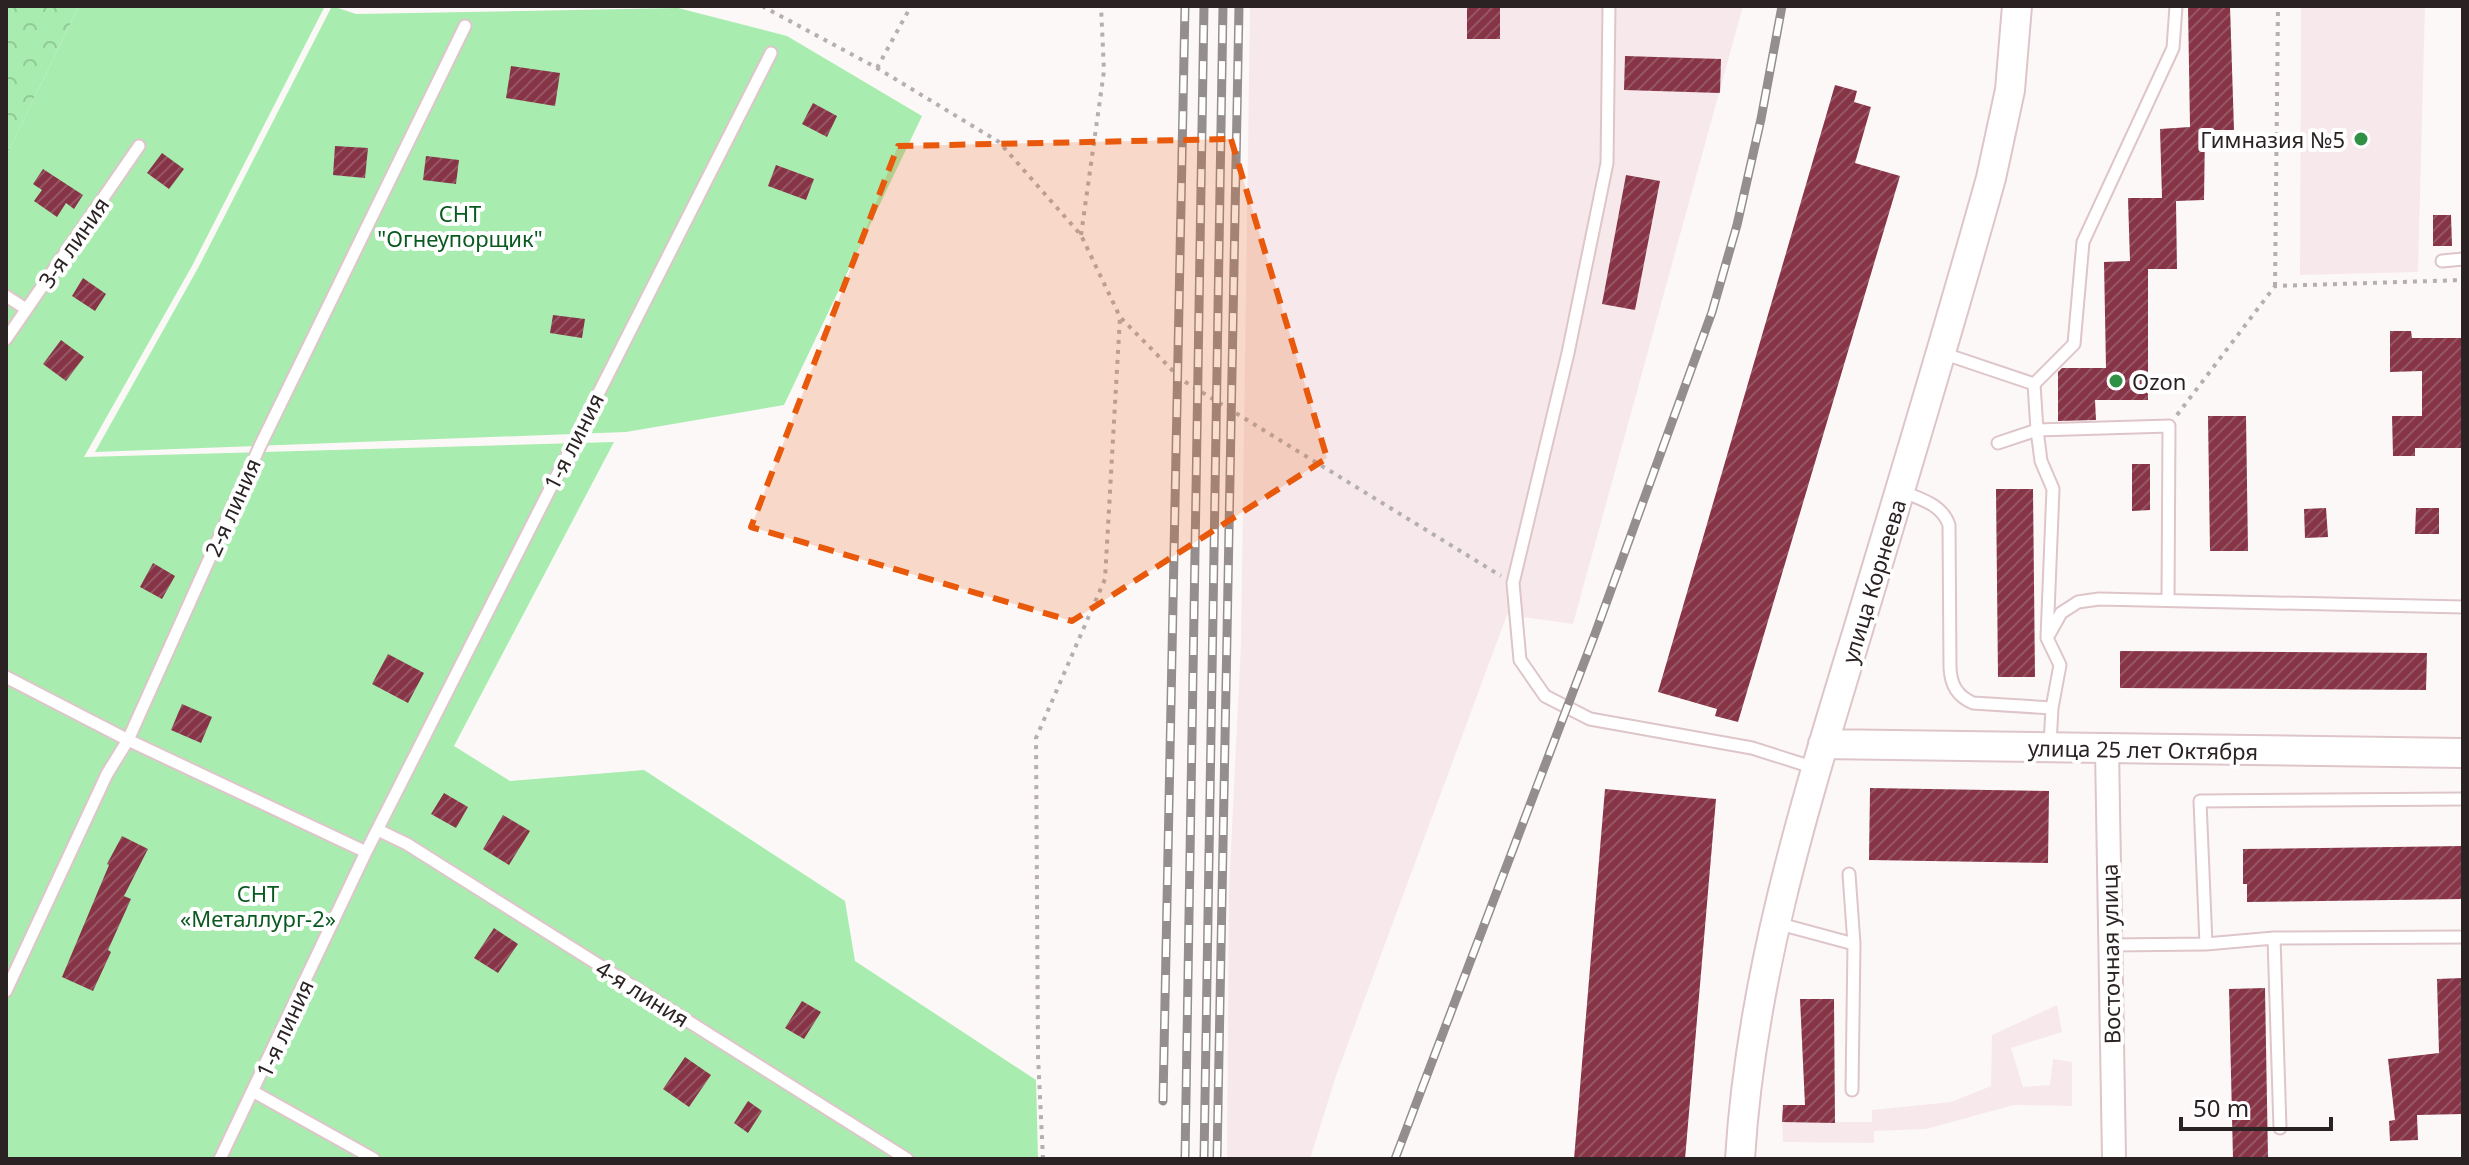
<svg xmlns="http://www.w3.org/2000/svg" width="2469" height="1165" viewBox="0 0 2469 1165" font-family="'Noto Sans',sans-serif">
<style>
.built{fill:#f7e9eb}
.forest{fill:url(#forest-crowns)}
.green{fill:#a8ecaf}
.building{fill:url(#building-hatch)}
.lines{fill:none;stroke-linecap:round;stroke-linejoin:round}
.service-casing{stroke:#dec5c9;stroke-width:15}
.minor-casing{stroke:#dec5c9;stroke-width:26}
.tertiary-casing{stroke:#dec5c9;stroke-width:32}
.path{stroke:#b5afaf;stroke-width:4;stroke-dasharray:4 6;stroke-linecap:butt}
.service{stroke:#fff;stroke-width:11}
.minor{stroke:#fff;stroke-width:22}
.tertiary{stroke:#fff;stroke-width:28}
.rail-casing{stroke:#958e8f;stroke-width:9}
.rail{stroke:#fff;stroke-width:6;stroke-dasharray:18;stroke-linecap:butt}
.marked{fill:#e8590c;fill-opacity:0.2;stroke:#e8590c;stroke-width:6;stroke-dasharray:16 10;stroke-linejoin:round}
.poi-dot{fill:#309044;stroke:#fff;stroke-width:3}
.labels{text-anchor:middle;dominant-baseline:central;stroke-width:8;stroke-linejoin:round;paint-order:stroke}
.poi-label{font-size:22px;fill:#2b2223;stroke:#fff;text-anchor:end}
.park-label{font-size:22px;fill:#0a5a20;stroke:#fff}
.street-label{font-size:22px;fill:#2b2223;stroke:#fff}
</style>
<defs>
<pattern id="forest-crowns" width="20" height="18" patternUnits="userSpaceOnUse" patternTransform="scale(2)"><rect width="20" height="18" fill="#a8ecaf"/><path d="M2 6a3 3 0 1 1 6 0M12 15a3 3 0 1 1 6 0" fill="none" stroke="#91ca96"/></pattern>
<pattern id="building-hatch" width="6" height="6" patternUnits="userSpaceOnUse" patternTransform="scale(2)"><rect width="6" height="6" fill="#873447"/><path d="M-1 1l2-2M0 6l6-6M5 7l2-2" fill="none" stroke="#955664"/></pattern>
</defs>
<rect width="100%" height="100%" fill="#fdf8f8"/>
<!-- built -->
<path class="built" d="M1250,6h493l-170,618 -66,-9 -171,461 -26,83h-83l2,-270 12,-247z
M2301,6h124l-7,266 -118,3z
M2057,1005l5,27 -51,16 12,39 27,-2 3,-26 19,3v44l-58,-1 -88,24 -52,2v12l-91,-1 -1,-20h90v-12l79,-8 40,-16 1,-51z"/>
<!-- forest -->
<path class="forest" d="M6,6h73l-73,150z"/>
<!-- green -->
<path class="green" d="M79,6h246l-133,260 -108,191 530,-15 -160,304 56,35 134,-11 201,131 10,60 181,119 2,79h-1032v-1003z
M332,6l24,8 322,-6 109,28 135,80 -138,289 -158,27 -531,20 103,-184z"/>
<!-- building -->
<path class="building" d="M1467,6h33v33h-33z
M2188,6h42l4,124h-29l-1,70 -28,1 1,68h-29v131h-53l1,20 -38,1v-49l4,-4h44l-2,-106 26,-1 -2,-63h34l-2,-69 30,-2z
M1625,56l96,3 -1,34 -96,-3z
M511,66l49,7 -5,33 -49,-8z
M1835,85l22,6 -3,11 17,5 -16,56 45,13 -162,546 -23,-6 2,-7 -59,-17z
M813,103l24,13 -10,21 -25,-13z
M335,146l33,2 -3,30 -32,-3z
M162,153l22,16 -15,20 -22,-16z
M426,156l33,4 -3,24 -33,-4z
M776,165l38,14 -8,21 -38,-14z
M43,169l40,26 -9,14 -8,-6 -9,14 -23,-16 8,-11 -9,-6z
M1626,175l34,6 -25,129 -33,-6z
M2433,215h18l1,31h-19z
M83,278l23,16 -11,17 -23,-15z
M553,315l32,4 -3,19 -32,-5z
M2390,331h21l1,7h50l1,110h-48v8h-22l-1,-40h30v-45l-32,1z
M61,340l23,17 -18,24 -23,-17z
M2208,416h38l2,135h-38z
M2132,464h18v46l-18,1z
M1996,489h37l2,188h-37z
M2326,508l2,29 -23,1 -1,-29z
M2416,508h23v26h-24z
M153,563l22,13 -13,23 -22,-12z
M2120,651l307,2 -1,37 -306,-2z
M388,654l36,19 -16,30 -36,-19z
M182,704l30,13 -11,26 -30,-13z
M1870,788l179,3 -1,72 -179,-3z
M1605,789l111,10 -31,360h-111z
M444,793l24,14 -12,21 -25,-14z
M503,815l27,16 -21,34 -26,-16z
M122,836l26,13 -24,47 7,3 -23,51 3,2 -18,39 -31,-14 47,-112 -2,-1z
M2463,846v53l-216,3v-18h-4v-35z
M494,928l24,16 -20,29 -24,-15z
M2463,978v136l-46,1 1,25 -28,1 -1,-20 6,-1 -7,-61 51,-6 -2,-74z
M2265,988l3,170 -35,1 -4,-170z
M1800,999h34l1,124 -53,-1 1,-17h22z
M802,1001l19,11 -17,27 -19,-11z
M685,1057l26,18 -22,32 -26,-18z
M748,1101l14,10 -14,22 -14,-10z"/>
<g class="lines">
<defs>
<path id="service" d="M1609,6l-2,157 -39,190 -55,230 7,77 25,36 45,23 162,29 63,20
M2442,261l21,-2
M6,296l20,13
M6,339l133,-193
M1942,353l92,31 40,-40 9,-102 90,-194 3,-42
M1998,443l39,-13 -3,-46
M1901,491c19,8 41,13 48,34l1,143c1,17 7,28 23,35l79,5 -2,37
M2047,638l6,-149 -12,-28 -4,-31 132,-4 -1,174
M6,677l122,63 238,112
M2052,708l8,-43 -13,-27 14,-25 17,-11 21,-3 364,8
M378,830l29,14 500,315
M1849,874l5,70
M1776,923l78,21 -2,146
M2274,938l6,190
M2206,944l-6,-143 263,-2
M2111,945l95,-1 68,-6 189,-1
M6,991l101,-217 21,-34 132,-294 205,-420
M254,1092l120,67
M220,1159l146,-307 405,-799"/>
<path id="minor" d="M2107,749l7,410"/>
<path id="tertiary" d="M1823,744l640,9
M1740,1159c11,-182 65,-356 118,-529 45,-150 91,-301 133,-452l19,-88 7,-84"/>
</defs>
<!-- service casing -->
<use href="#service" class="service-casing"/>
<!-- minor casing -->
<use href="#minor" class="minor-casing"/>
<!-- tertiary casing -->
<use href="#tertiary" class="tertiary-casing"/>
<!-- path -->
<path class="path" d="M762,6l115,62 122,74 82,93 39,82 62,63 319,196
M877,68l34,-62
M1081,235l23,-164 -3,-65
M2275,286l3,-280
M2177,415l98,-129 188,-6
M1043,1159l-5,-103 -2,-318 69,-159 15,-262"/>
<!-- service -->
<use href="#service" class="service"/>
<!-- minor -->
<use href="#minor" class="minor"/>
<!-- tertiary -->
<use href="#tertiary" class="tertiary"/>
<defs>
<path id="rail" d="M1163,1101l22,-1095
M1185,1159l19,-1153
M1204,1159l19,-1153
M1217,1159l22,-1153
M1395,1159l200,-525 117,-322 25,-87 24,-106 21,-113"/>
</defs>
<!-- rail casing -->
<use href="#rail" class="rail-casing"/>
<!-- rail -->
<use href="#rail" class="rail"/>
</g>
<!-- marked area -->
<path class="marked" d="M1231,139l96,319 -255,163 -321,-94 147,-381z"/>
<!-- markers -->
<g class="poi-dot">
<circle cx="2361" cy="139" r="8"/>
<circle cx="2116" cy="381" r="8"/>
</g>
<g class="labels">
<!-- poi labels -->
<g class="poi-label">
<text x="2345" y="139">Гимназия №5</text>
<text x="2132" y="381" text-anchor="start">Ozon</text>
</g>
<!-- park labels -->
<g class="park-label">
<text x="460" y="213">СНТ<tspan x="460" dy="25">"Огнеупорщик"</tspan></text>
<text x="258" y="893">СНТ<tspan x="258" dy="25">«Металлург-2»</tspan></text>
</g>
<!-- street labels -->
<g class="street-label">
<text transform="translate(73 242) rotate(-55)">3-я линия</text>
<text transform="translate(573 441) rotate(-63)">1-я линия</text>
<text transform="translate(232 507) rotate(-66)">2-я линия</text>
<text transform="translate(1873 581) rotate(-73)">улица Корнеева</text>
<text transform="translate(2143 749) rotate(1)">улица 25 лет Октября</text>
<text transform="translate(2110 954) rotate(-91)">Восточная улица</text>
<text transform="translate(643 993) rotate(32)">4-я линия</text>
<text transform="translate(284 1028) rotate(-65)">1-я линия</text>
</g>
</g>
<!-- border -->
<rect width="2469" height="1165" fill="none" stroke="#2b2223" stroke-width="16"/>
<!-- scale -->
<path d="M2181 1117v12h150v-12" fill="none" stroke="#2b2223" stroke-width="4"/>
<text x="2193" y="1117" font-size="24" fill="#2b2223" stroke="#ffffff" stroke-width="6" paint-order="stroke">50 m</text>
</svg>
